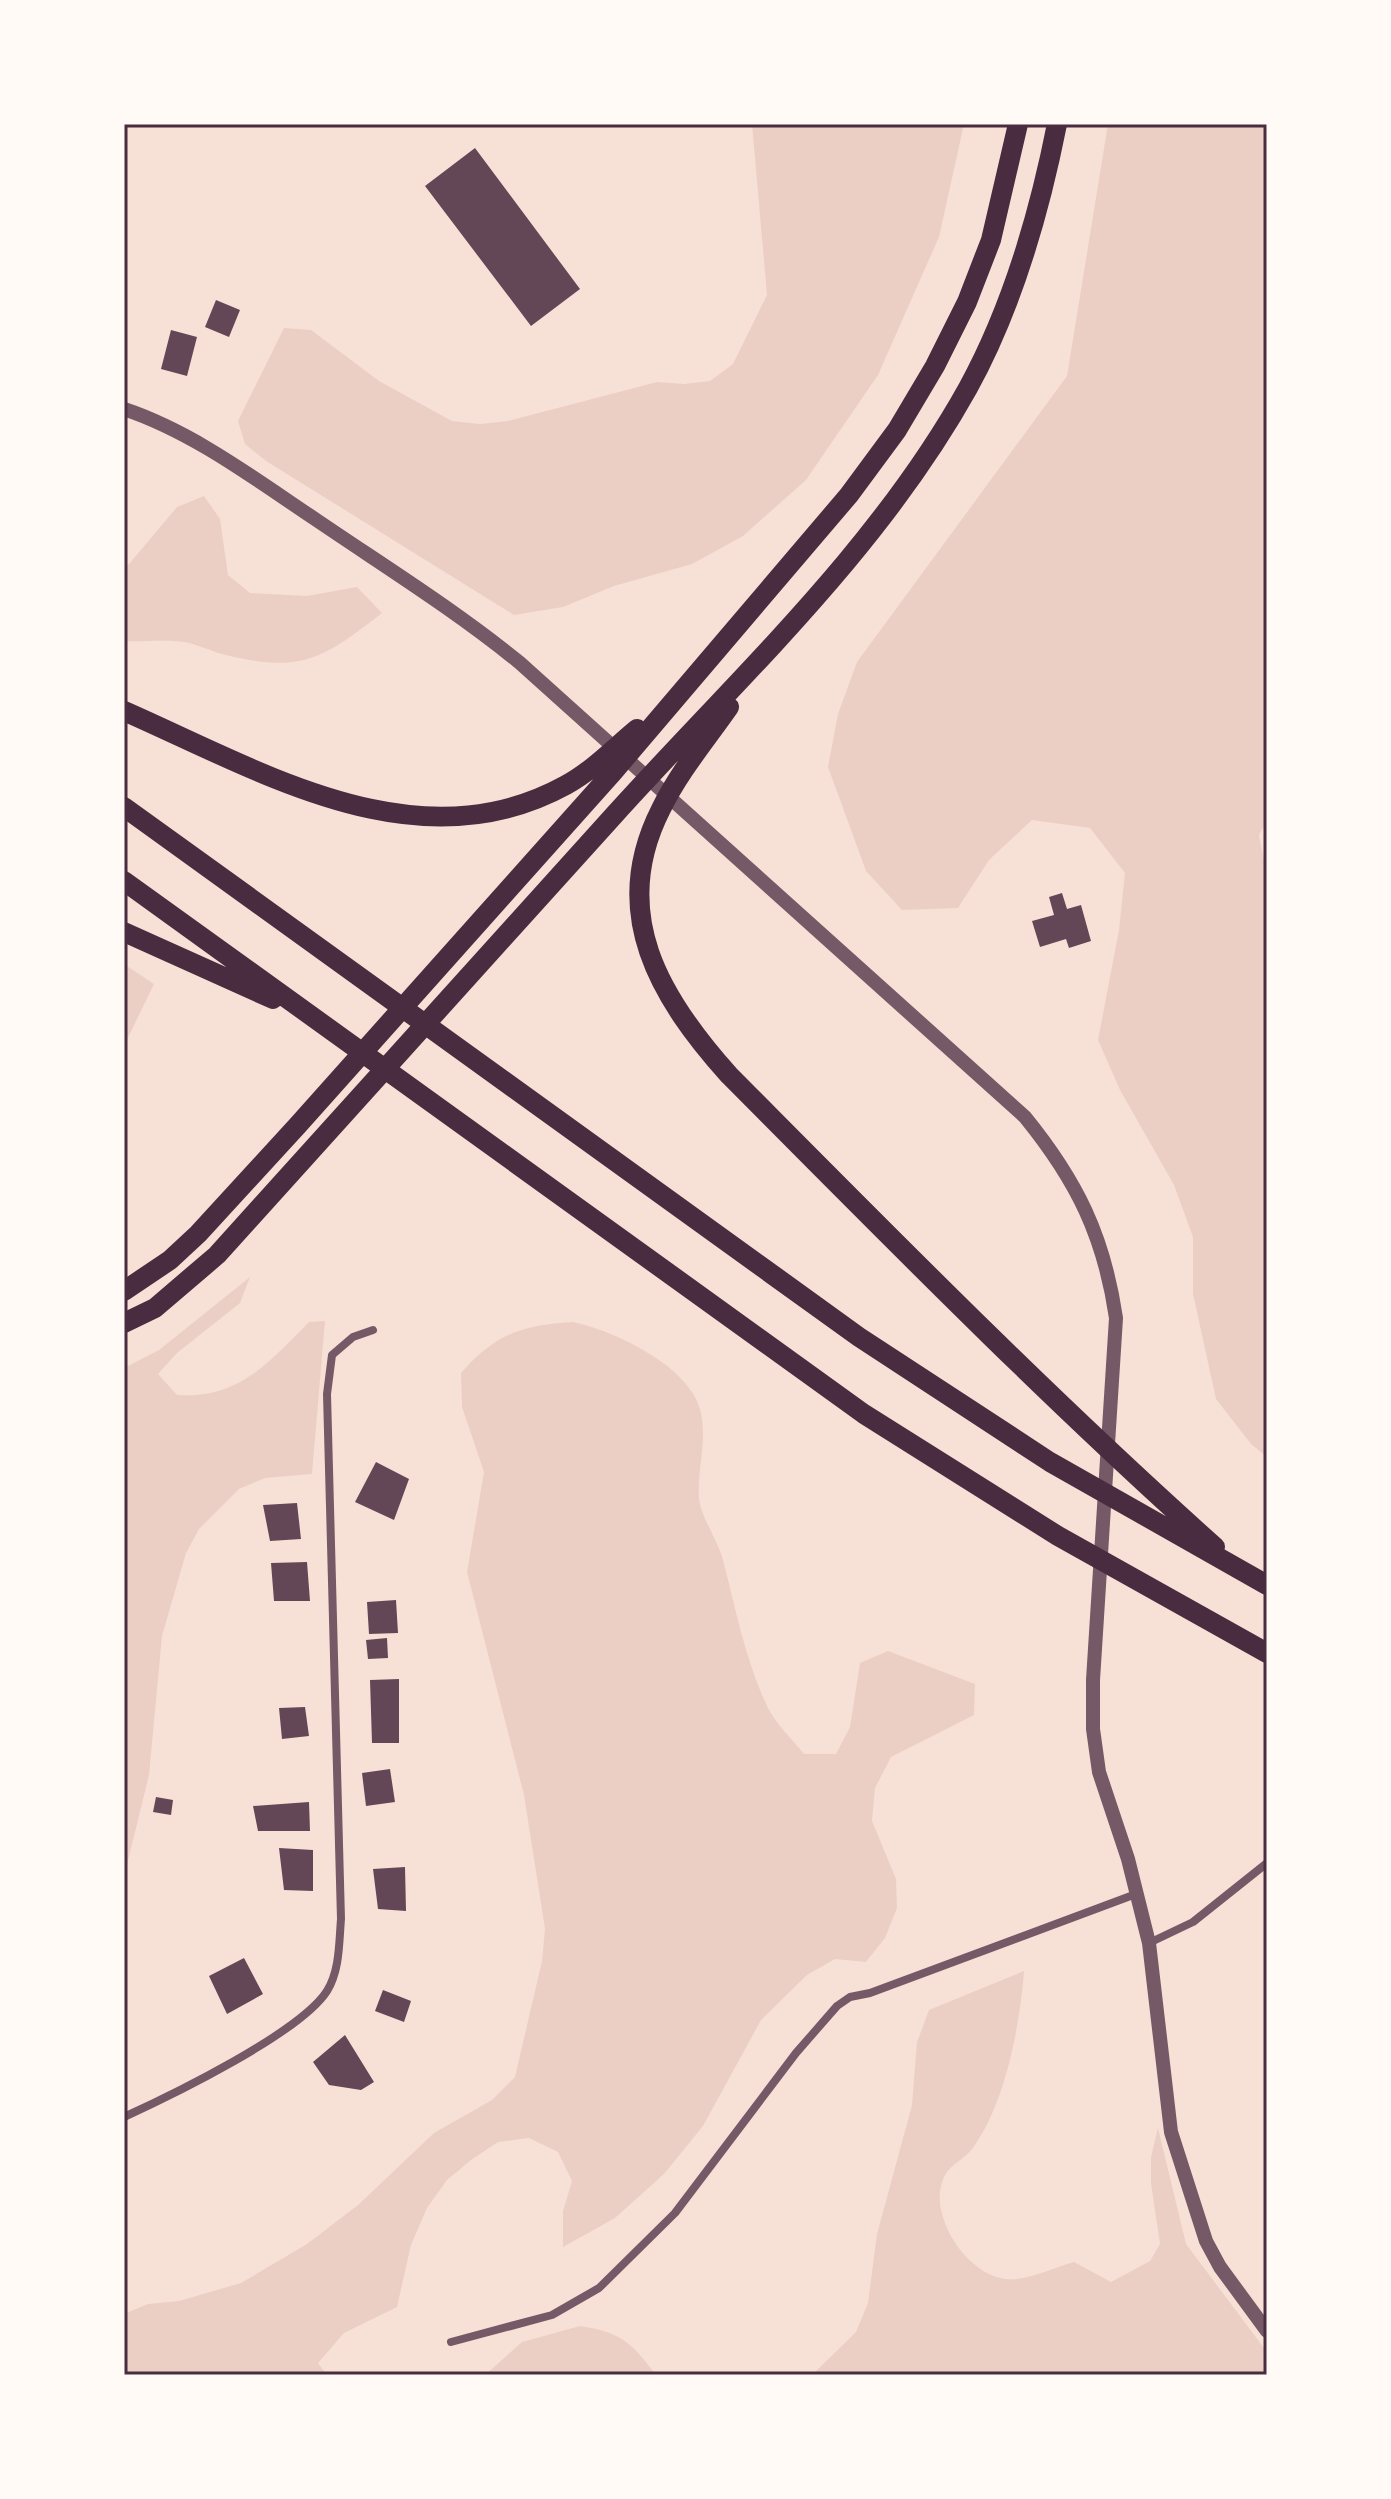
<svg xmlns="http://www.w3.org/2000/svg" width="1391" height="2499" viewBox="0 0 1391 2499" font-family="'Golos Text',sans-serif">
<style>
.green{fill:#ebcfc5}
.building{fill:#644757}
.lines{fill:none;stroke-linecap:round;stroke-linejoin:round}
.minor{stroke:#755966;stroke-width:8}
.tertiary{stroke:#755966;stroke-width:14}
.motorway{stroke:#4a2c40;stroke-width:20}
.neatline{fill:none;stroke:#4a2c40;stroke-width:3}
</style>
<rect width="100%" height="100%" fill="#f7e1d7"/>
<!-- green -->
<path class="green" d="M752,124h212l-25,113 -61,138 -72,105 -63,56 -51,28 -78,22 -51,21 -49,8 -248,-154 -21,-17 -7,-23 46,-93 27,2 68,51 73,40 28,3 28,-3 149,-39 27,2 26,-3 23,-17 34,-69z
M1108,124h159v697l-8,14 8,41v581l-16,-13 -35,-45 -23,-105v-57l-19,-52 -54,-95 -22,-50 21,-110 6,-57 -35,-45 -58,-8 -43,40 -31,48 -56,2 -36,-39 -38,-104 10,-53 19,-52 210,-286z
M204,496l16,23 8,56 22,18 57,3 50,-9 25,26c-58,45 -80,61 -156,42 -13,-3 -27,-10 -41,-13 -19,-3 -41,0 -61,-1v-71l53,-63z
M124,964l30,20 -30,62z
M250,1277l-10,26 -63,50 -19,21 19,21c62,4 91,-32 132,-73l16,-1 -13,153 -47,4 -26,11 -40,40 -13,24 -24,83 -13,139 -25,102v-509l35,-18z
M573,1322c42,9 119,45 128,91 6,29 -4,57 -2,85 2,20 19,42 24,62 13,50 22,99 44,146 8,17 25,33 37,48h32l14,-27 10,-64 28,-12 87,33 -1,31 -83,42 -16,31 -3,33 24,58 1,29 -12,30 -19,24 -31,-3 -28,16 -46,45 -58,106 -39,48 -49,44 -52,29v-36l9,-30 -14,-29 -29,-14 -31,4 -27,18 -24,20 -20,28 -16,37 -14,62 -53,26 -26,30 9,12h-203v-61l24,-10 31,-3 62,-18 66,-39 51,-39 76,-72 58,-33 23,-23 27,-116 3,-32 -21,-134 -57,-223 17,-100 -22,-65 -1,-34c34,-39 61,-48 112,-51z
M1024,1971c-4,53 -18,129 -49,174 -13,20 -31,17 -35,47 -4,37 36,92 76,87 19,-2 40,-12 58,-17l37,20 39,-21 10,-17 -9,-61v-26l7,-29 28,116 81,108v23h-455l44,-43 12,-29 9,-69 35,-129 5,-63 12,-32z
M580,2326c41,6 52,17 76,49h-171l37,-33z"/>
<!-- building -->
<path class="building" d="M475,148l105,141 -49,37 -106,-140z
M216,300l24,10 -11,27 -24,-10z
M171,330l26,7 -10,39 -26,-7z
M1062,893l5,16 14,-4 10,36 -22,7 -3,-9 -26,8 -8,-26 22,-6 -5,-18z
M376,1462l33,17 -15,41 -39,-18z
M297,1503l4,36 -31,2 -7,-36z
M307,1562l3,39h-36l-3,-38z
M396,1600l2,33 -29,1 -2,-32z
M387,1638l1,20 -20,1 -2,-19z
M399,1679v64h-27l-2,-63z
M305,1707l4,29 -27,3 -3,-31z
M390,1769l5,33 -29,4 -4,-33z
M156,1797l17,3 -2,15 -18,-3z
M309,1802l1,29h-52l-5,-25z
M279,1848l34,2v41l-29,-1z
M405,1867l1,44 -28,-2 -5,-40z
M244,1958l19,36 -36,20 -18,-38z
M383,1990l28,11 -7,21 -29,-11z
M345,2035l29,47 -13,8 -32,-5 -16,-23z"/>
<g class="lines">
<!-- minor -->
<path class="minor" d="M1149,1943l44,-21 74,-59
M124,2117c48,-22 176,-84 203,-126 13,-21 12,-49 14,-72l-14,-525 5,-39 21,-18 20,-7
M451,2342l101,-27 47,-27 76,-75 121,-160 41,-47 13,-9 20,-4 266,-99"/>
<!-- tertiary -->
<path class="tertiary" d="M124,409c69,23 131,70 191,110 69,47 140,91 205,144l505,454c52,64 79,119 91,201l-23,362v49l6,43 29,87 21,84 22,189 35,109 14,26 47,64"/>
<!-- motorway -->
<path class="motorway" d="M729,707c-23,33 -50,65 -68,102 -53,104 -1,189 68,266 159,160 317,321 486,472
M124,711c137,60 293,156 442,74 26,-14 48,-37 71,-56
M124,807l735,530 191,125 217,123
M124,881l740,533 194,122 209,117
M124,932l149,67
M124,1291l46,-31 28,-26 100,-109 316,-354 235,-276 48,-65 38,-64 32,-64 24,-62 27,-116
M124,1323l31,-15 62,-53c133,-148 266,-295 399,-442 123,-136 262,-263 352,-425 45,-82 71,-173 89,-264"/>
</g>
<!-- border -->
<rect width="1391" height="2499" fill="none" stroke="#fffaf5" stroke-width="252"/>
<rect x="126" y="126" width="1139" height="2247" class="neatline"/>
</svg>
